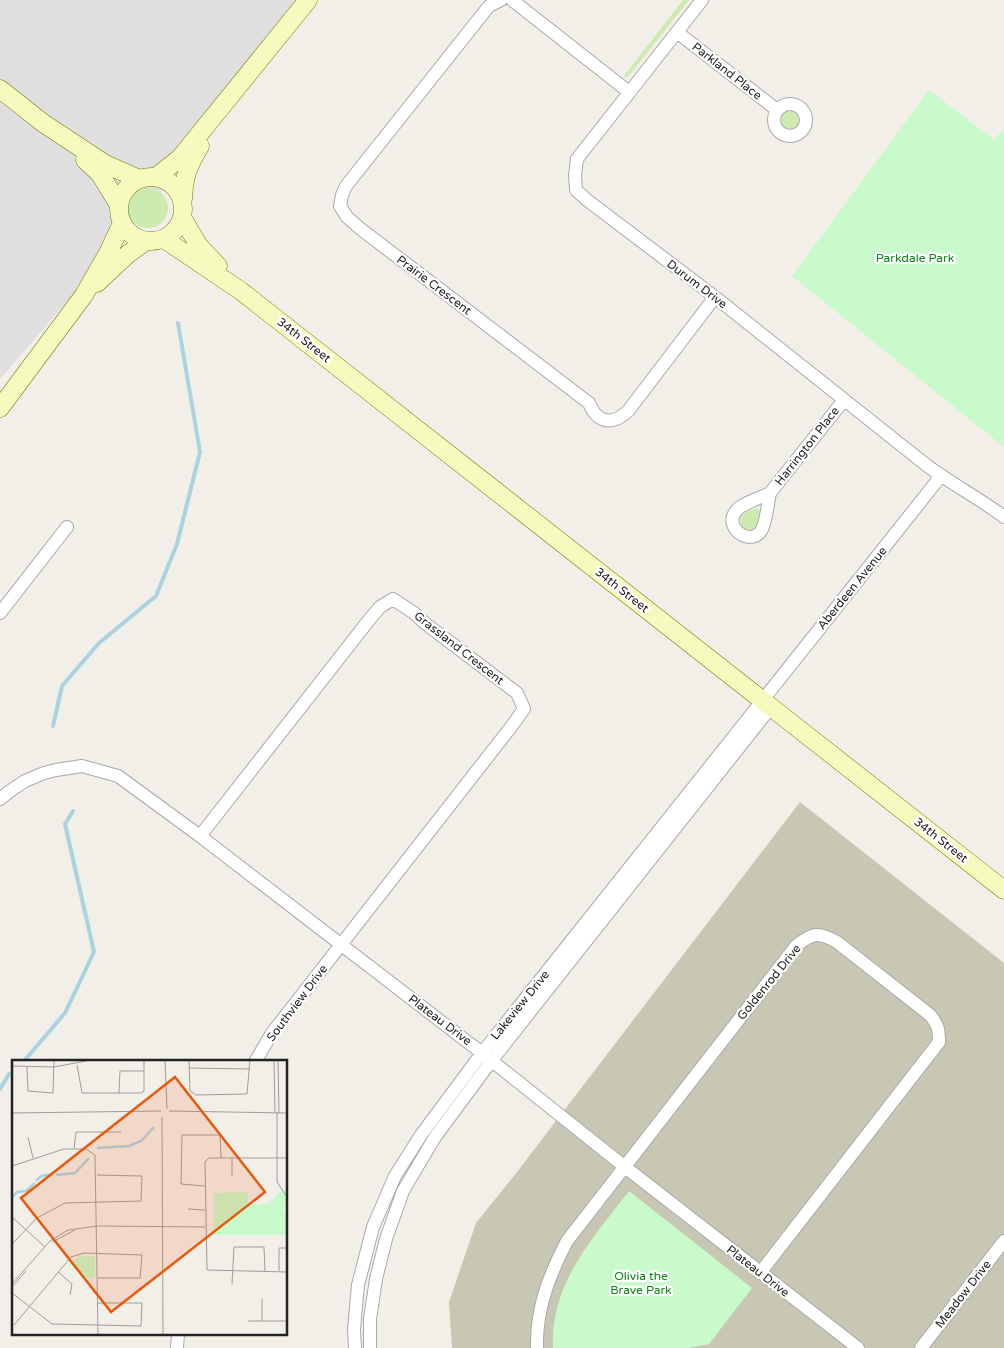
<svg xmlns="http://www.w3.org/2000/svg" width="1004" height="1348" viewBox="0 0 1004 1348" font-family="'Varela Round',sans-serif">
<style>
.residential{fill:#e0dfdf}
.construction{fill:#c7c7b4}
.grass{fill:#cdebb0}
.park{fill:#c8facc}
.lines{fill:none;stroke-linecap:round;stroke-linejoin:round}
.stream{stroke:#aad3df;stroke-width:4}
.street-casing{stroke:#a9a9a9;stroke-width:14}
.secondary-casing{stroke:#707d05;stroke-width:19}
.street{stroke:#fff;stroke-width:12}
.secondary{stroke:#f7fabf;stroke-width:18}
.labels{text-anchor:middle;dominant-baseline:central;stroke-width:4.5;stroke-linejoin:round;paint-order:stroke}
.street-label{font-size:12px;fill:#222;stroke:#fff}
.park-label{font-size:12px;fill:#0c8416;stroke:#fff}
.inset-river{fill:none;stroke:#aad3df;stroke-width:2.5}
.inset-road{fill:none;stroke:#9f9d99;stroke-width:1}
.view{fill:#e8590c;fill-opacity:0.15;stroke:#e8590c;stroke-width:2.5}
.inset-edge{fill:none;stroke:#222;stroke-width:2.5}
</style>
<rect width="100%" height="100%" fill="#f2efe9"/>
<!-- residential -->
<path class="residential" d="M0,0h309l-78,98 -89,117 -142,164z"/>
<!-- construction -->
<path class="construction" d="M800,802l204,161v385h-552l-3,-46 27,-79 41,-51z"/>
<!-- grass -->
<path class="grass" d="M683,0h6l-57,72 -5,5h-4z
M778 120a11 11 0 1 1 22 0a11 11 0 1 1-22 0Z
M128 208a20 20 0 1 1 40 0a20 20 0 1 1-40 0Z
M757,508l3,3 -3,14c-4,6 -11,6 -16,1l-1,-9 6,-5z"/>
<!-- park -->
<path class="park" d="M929,90l65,50 10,-12v319l-212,-171z
M629,1191l123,97 -43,56 -20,4h-136c-3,-64 39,-109 76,-157z"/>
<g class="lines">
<!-- stream -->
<path class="stream" d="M53,726l9,-40 37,-43 57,-47 21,-52 23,-92 -22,-129
M24,1061l41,-48 29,-61 -29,-128 8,-13
M0,1089l9,-15"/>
<defs>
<path id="street" d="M501,0l-12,6 -143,180 -4,9 -2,11 7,11 15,13 227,173c8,20 23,23 39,8l87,-114
M512,0l117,92
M702,0l-125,159 -2,16 1,15 11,10 128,97 210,167c25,19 54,34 79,53
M677,32l100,78
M774 120a16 16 0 1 1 32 0a16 16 0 1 1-32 0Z
M770,493c-2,9 -4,31 -9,38 -12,16 -38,-4 -25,-20 6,-8 25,-13 34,-18z
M770,493l74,-93
M0,613l67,-86
M0,799l10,-8 15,-10 19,-8 12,-3 26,-4 36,10 82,60 282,217 143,114 233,181
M200,836l169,-216 11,-13 13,-8 21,14 12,11 91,69 7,16 -13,18 -239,306 -17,29
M177,1348l1,-14
M355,1348l-1,-19 4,-44 15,-58 22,-51 26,-41 61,-82 459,-577
M370,1348v-29l6,-40 10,-40 17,-48 32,-54 57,-77 279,-353
M537,1348c-1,-40 12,-72 30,-107l229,-295c17,-14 23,-14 41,-4l93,73c8,10 9,14 9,27l-179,231
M921,1348l83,-107"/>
<path id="secondary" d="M0,89l43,34 62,41 34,15
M85,160l15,14 19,31
M119 209a32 32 0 1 1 64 0a32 32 0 1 1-64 0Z
M156,177l24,-19 128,-158
M183,199c1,-23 5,-33 17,-53
M183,219l16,27 19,20
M164,239l77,52 763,599
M97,283l31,-29 18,-13
M0,408l84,-113 24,-42 14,-30"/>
</defs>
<!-- street casing -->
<use href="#street" class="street-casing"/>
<!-- secondary casing -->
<use href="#secondary" class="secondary-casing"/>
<!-- street -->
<use href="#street" class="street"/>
<!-- secondary -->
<use href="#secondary" class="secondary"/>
</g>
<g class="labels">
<!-- street labels -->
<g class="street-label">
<text transform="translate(727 71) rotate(38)">Parkland Place</text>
<text transform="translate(697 284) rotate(37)">Durum Drive</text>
<text transform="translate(434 285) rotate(37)">Prairie Crescent</text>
<text transform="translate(304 340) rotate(38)">34th Street</text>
<text transform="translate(807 446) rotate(-52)">Harrington Place</text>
<text transform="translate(852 588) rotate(-51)">Aberdeen Avenue</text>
<text transform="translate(622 590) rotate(38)">34th Street</text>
<text transform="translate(459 648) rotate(38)">Grassland Crescent</text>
<text transform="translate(941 840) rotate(38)">34th Street</text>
<text transform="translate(769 982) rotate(-51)">Goldenrod Drive</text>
<text transform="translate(297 1003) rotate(-53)">Southview Drive</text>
<text transform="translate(520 1005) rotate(-51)">Lakeview Drive</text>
<text transform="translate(440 1020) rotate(37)">Plateau Drive</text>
<text transform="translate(758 1271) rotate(38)">Plateau Drive</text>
<text transform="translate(963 1294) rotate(-52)">Meadow Drive</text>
</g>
<!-- park labels -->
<g class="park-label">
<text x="915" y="258">Parkdale Park</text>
<text x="641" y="1276">Olivia the<tspan x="641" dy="14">Brave Park</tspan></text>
</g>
</g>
<!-- overview -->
<g transform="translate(12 1060)">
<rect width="275" height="275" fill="#f2efe9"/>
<path d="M270,130l5,6v8l-4,5 4,4v22h-73v-42l34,-1v12h20zM68,196h15v22h-10l-17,-14z" fill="#c8facc"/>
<path class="inset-river" d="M85,88l32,-2 12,-5 13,-14M44,115l19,-2 14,-15M24,121l5,-5 12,-2M0,138l5,-6 9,-1 9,-8"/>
<path class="inset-road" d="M153,0l2,49M177,0l1,31 6,4 51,-1 3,-34M262,0l1,53M266,0l1,53M65,5l5,28h59l3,-2v-31M0,6l42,1 37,-7M15,7l1,24 25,2 1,-33M177,8l61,1M107,33l1,-22h24M157,51l118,2M0,53l149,-2M265,53v69l10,15M150,57l1,218M16,77l5,21M62,89l2,-17h45M275,98h-78l-4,4 2,108 80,2M0,106l52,-17h22l9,6 3,180M220,116v-18M193,126l-24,-2 1,-49h38l1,23M176,149l17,1M0,157l33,30M40,182l23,-12M0,184l25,-26 28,-15 76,-2 1,-25 -45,-1M267,211v-23h8M46,212l14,12 -2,11M0,224l38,-43 18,-11 30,-4 107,1M220,224l2,-37h30l1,24M0,227l14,-16M0,233l40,31 89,2 1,-23h-44M236,261h39M250,261v-22M2,265l57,-68 13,-4 58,2 -2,23h-42"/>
<path class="view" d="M163,17l90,115 -154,120 -90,-114z"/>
<rect width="275" height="275" class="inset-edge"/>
</g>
</svg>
